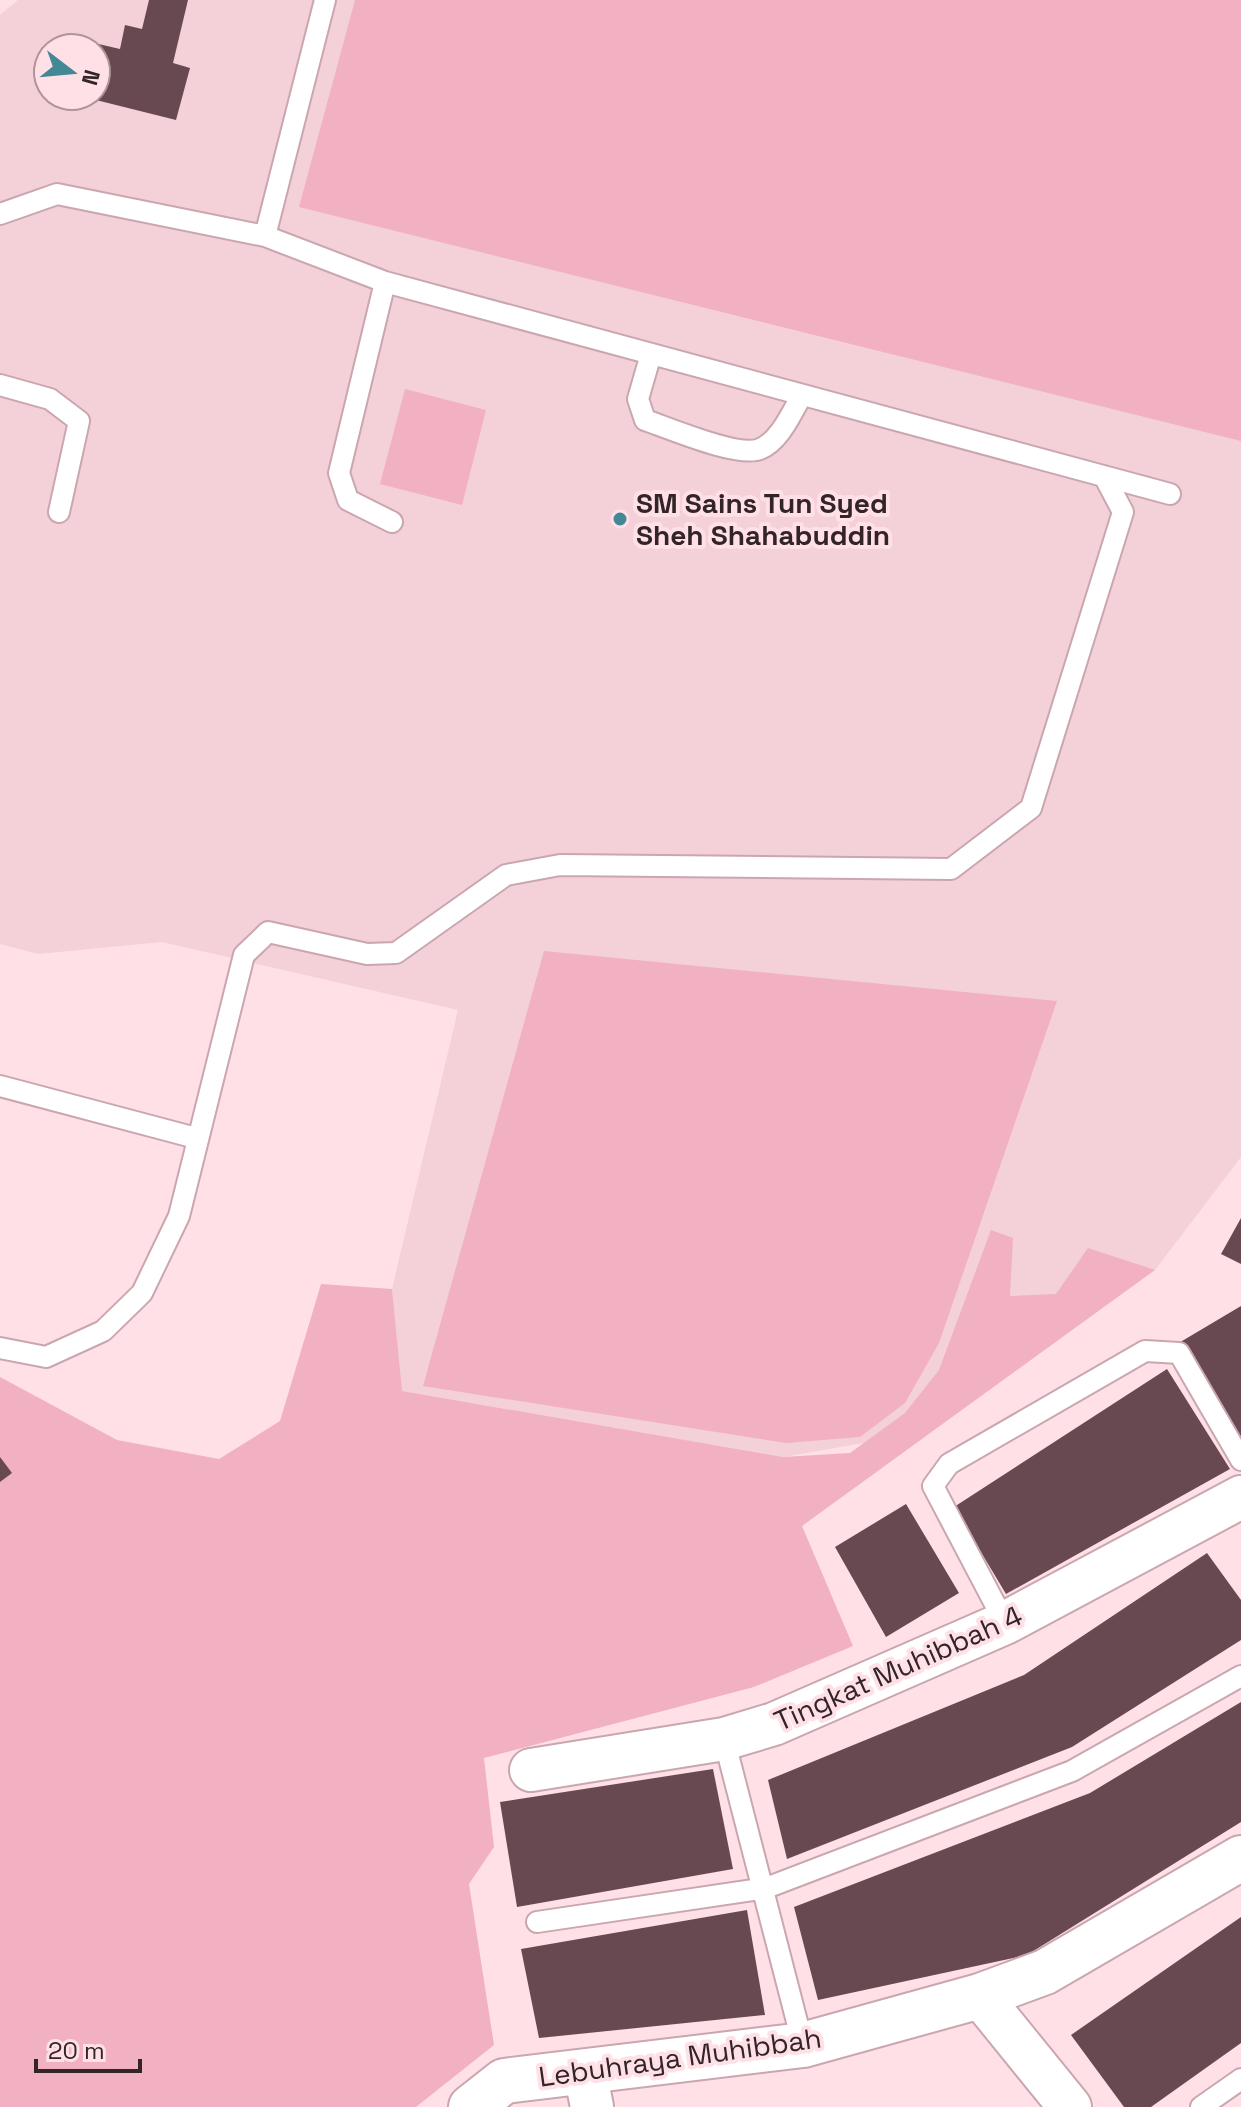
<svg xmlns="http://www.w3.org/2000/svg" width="1241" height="2107" viewBox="0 0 1241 2107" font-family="'Space Grotesk',sans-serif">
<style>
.built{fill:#f4d0d9;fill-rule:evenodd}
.green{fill:#f1b1c2}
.building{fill:#684951}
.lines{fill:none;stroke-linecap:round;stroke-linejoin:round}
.lane-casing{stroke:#caa6af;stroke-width:24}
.street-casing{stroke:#caa6af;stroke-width:46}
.secondary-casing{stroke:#caa6af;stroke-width:48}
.lane{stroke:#fff;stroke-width:20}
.street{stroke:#fff;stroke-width:42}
.secondary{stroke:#fff;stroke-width:44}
.poi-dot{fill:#438895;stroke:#ffe0e7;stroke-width:3}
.labels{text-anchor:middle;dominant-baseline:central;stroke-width:8;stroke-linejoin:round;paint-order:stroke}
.poi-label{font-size:28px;font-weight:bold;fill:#322427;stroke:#ffe0e7;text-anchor:start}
.street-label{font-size:28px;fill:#322427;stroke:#ffe0e7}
</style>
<rect width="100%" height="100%" fill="#ffe0e7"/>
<!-- built -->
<path class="built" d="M18,0h1223v1157l-86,113 -274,170 -98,17 -382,-66 -9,-102 66,-279 -296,-68 -124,12 -38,-10v-929zM48,48h48v48h-48z"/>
<!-- green -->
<path class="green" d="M355,0h886v441l-942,-234z
M405,389l81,21 -24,95 -82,-21z
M544,951l513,50 -118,342 -34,60 -45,34 -74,6 -363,-57z
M991,1230l22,8 -3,58 46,-2 32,-46 67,22 -353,256 51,120 -99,41 -270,71 10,89 -25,37 25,161 -78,62h-416v-730l117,63 102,19 61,-38 41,-137 71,5 10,102 381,66 67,-4 55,-40 34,-43z"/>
<!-- building -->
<path class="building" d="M149,0h39l-15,63 17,5 -14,52 -84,-21 4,-3v-48h-35l3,-12 56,13 5,-24 17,4z
M1241,1218v46l-20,-10z
M1241,1306v140l-64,-102z
M1167,1369l63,100 -224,125 -52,-87z
M0,1457l12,16 -12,9z
M906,1504l53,89 -73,44 -51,-90z
M1207,1553l34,47v40l-169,107 -285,112 -19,-79 256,-105z
M1241,1702v120l-214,133 -209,45 -24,-93 296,-114z
M713,1769l20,100 -216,38 -17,-105z
M747,1910l18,105 -226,23 -18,-89z
M1241,1917v126l-90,64h-27l-53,-72z"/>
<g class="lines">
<defs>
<path id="lane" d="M0,214l57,-20 208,42 120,46 785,212
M265,236l60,-236
M385,282l-46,191 9,27 44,22
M651,354l-13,45 7,21c24,8 93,38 115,29 20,-8 32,-37 42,-54
M0,385l50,14 29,22 -20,91
M0,1086l196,52
M0,1348l46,9 57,-26 39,-38 37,-77 65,-261 24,-23 99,22 29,-1 110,-78 54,-10 391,4 80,-61 92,-296 -19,-36
M1005,1623l-72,-137 16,-22 196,-113 34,2 62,107
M724,1739l79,306
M537,1922l229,-34 306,-117 169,-95
M1201,2107l40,-28"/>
<path id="street" d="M531,1770l193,-31 50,-15 231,-101 236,-126
M980,1996l90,111
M585,2071l7,36"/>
<path id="secondary" d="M471,2107l33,-26 299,-36 177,-49 65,-24 196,-114"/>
</defs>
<!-- lane casing -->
<use href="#lane" class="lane-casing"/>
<!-- street casing -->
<use href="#street" class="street-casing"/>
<!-- secondary casing -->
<use href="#secondary" class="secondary-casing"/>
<!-- lane -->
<use href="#lane" class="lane"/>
<!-- street -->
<use href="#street" class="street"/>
<!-- secondary -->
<use href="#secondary" class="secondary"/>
</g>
<!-- markers -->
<circle class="poi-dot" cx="620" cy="519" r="8"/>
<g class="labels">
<!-- poi labels -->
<g class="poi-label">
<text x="636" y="503">SM Sains Tun Syed<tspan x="636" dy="32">Sheh Shahabuddin</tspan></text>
</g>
<!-- street labels -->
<g class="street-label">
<text transform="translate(898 1668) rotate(-24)">Tingkat Muhibbah 4</text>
<text transform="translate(680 2057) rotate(-8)">Lebuhraya Muhibbah</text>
</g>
</g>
<!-- north arrow -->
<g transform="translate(72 72) rotate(106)"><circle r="38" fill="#ffe0e7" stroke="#ad959a" stroke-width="2"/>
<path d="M0-6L14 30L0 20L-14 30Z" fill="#438895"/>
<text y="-12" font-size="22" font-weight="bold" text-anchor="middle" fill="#322427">N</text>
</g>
<!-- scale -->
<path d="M36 2059v12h104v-12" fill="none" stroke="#322427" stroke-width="4"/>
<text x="48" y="2059" font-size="24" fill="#322427" stroke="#ffe0e7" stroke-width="6" paint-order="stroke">20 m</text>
</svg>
